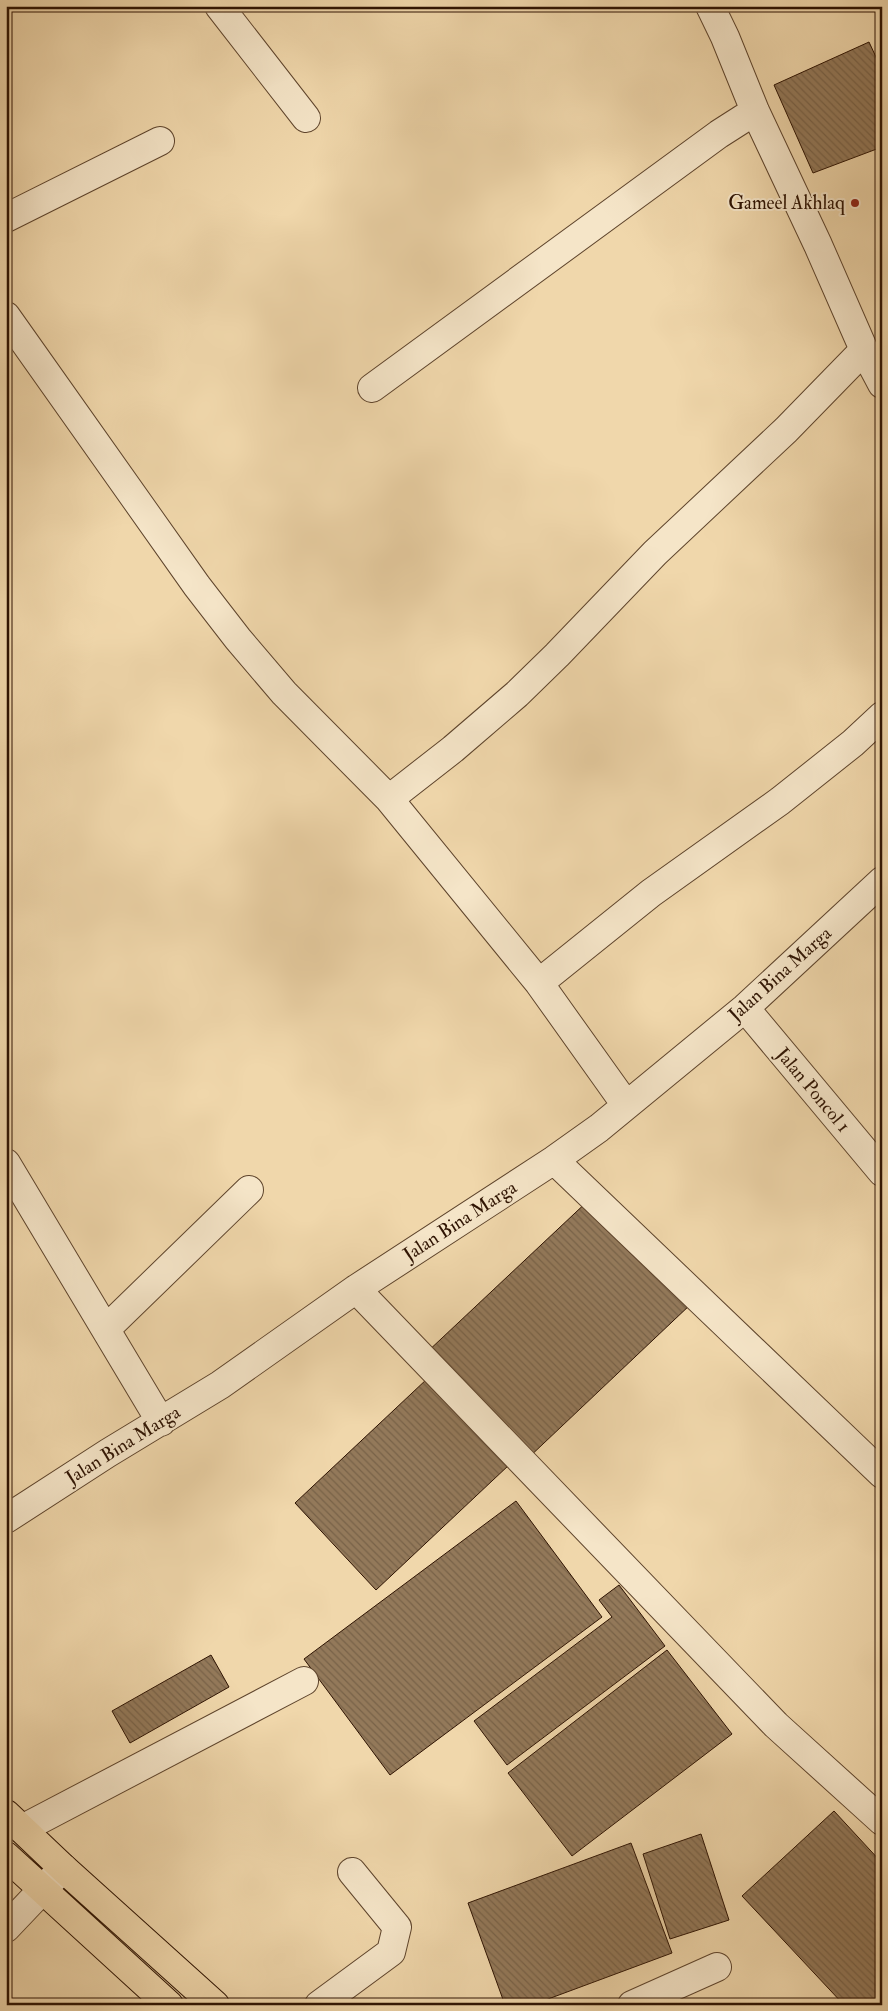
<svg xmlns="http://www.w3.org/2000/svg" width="888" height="2011" viewBox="0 0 888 2011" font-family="'IM FELL Double Pica',serif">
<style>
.building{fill:url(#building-back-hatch);stroke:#2e1302}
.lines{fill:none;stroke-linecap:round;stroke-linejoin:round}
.minor-casing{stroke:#5e442c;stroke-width:30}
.major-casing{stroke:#2e1302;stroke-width:30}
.minor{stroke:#f5e5c8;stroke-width:28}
.major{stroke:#f0d7ab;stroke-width:28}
.poi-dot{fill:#8f2418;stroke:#f5e5c8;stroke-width:2}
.labels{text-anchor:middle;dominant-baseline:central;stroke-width:4;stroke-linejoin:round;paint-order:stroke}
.poi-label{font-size:19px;fill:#2e1302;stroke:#f5e5c8;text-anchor:end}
.street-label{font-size:19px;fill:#2e1302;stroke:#f5e5c8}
</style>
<defs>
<pattern id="building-back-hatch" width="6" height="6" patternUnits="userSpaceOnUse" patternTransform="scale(1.25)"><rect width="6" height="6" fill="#93795a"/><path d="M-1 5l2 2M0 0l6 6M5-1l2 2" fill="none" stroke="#786248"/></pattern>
</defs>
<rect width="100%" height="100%" fill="#f0d7ab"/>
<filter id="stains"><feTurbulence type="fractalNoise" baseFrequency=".004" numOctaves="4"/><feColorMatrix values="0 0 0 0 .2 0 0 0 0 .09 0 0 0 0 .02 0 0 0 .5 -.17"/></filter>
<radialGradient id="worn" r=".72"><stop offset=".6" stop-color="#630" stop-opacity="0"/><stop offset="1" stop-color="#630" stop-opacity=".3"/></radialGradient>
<!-- building -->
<path class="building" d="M869,42l13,28v77l-69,26 -39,-88z
M591,1198l100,106 -166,157 -100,-107z
M428,1378l81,87 -133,125 -81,-87z
M516,1501l86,116 -212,158 -86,-116z
M619,1585l46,61 -158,119 -33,-44 138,-104 -13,-17z
M667,1650l65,84 -160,122 -64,-83z
M211,1655l18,32 -99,56 -18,-32z
M834,1811l48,52v134l-9,8h-29l-102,-109z
M701,1834l28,86 -59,19 -27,-85z
M631,1843l41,110 -140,52h-27l-37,-102z"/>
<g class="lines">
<defs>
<path id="minor" d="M219,6l87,112
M710,6l15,31 30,74 63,134 46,105 18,34
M6,218l154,-77
M6,316l191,270 41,53 46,54 105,106 150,184 87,122
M372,388l347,-254 36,-23
M389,799l64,-50 64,-55 40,-39 98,-102 131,-123 78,-80
M539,983l112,-90 129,-92 73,-58 29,-27
M745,1008l137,164
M554,1160l328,314
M6,1163l155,259
M356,1289l420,436 106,96
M106,1329l143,-139
M6,1519l102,-66 112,-68 136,-96 198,-129 45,-32 146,-120 137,-127
M22,1829l282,-148
M6,1928l57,-60
M319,2005l72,-53 6,-25 -45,-55
M632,2005l85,-38"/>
<path id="major" d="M6,1814l57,54 152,137
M6,1856l163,149"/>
</defs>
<!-- minor casing -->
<use href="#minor" class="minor-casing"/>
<!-- major casing -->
<use href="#major" class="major-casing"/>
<!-- minor -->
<use href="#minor" class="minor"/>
<!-- major -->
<use href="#major" class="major"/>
</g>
<!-- markers -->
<circle class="poi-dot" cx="855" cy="203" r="5"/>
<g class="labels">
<!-- poi labels -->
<g class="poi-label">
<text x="845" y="203">Gameel Akhlaq</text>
</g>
<!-- street labels -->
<g class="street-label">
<text transform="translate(780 974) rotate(-42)">Jalan Bina Marga</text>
<text transform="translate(813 1090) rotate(50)">Jalan Poncol 1</text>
<text transform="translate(460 1221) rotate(-33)">Jalan Bina Marga</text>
<text transform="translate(123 1445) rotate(-32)">Jalan Bina Marga</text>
</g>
</g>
<!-- margin -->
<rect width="888" height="2011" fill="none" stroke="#f0d7ab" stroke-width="25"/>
<rect x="8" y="8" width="873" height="1996" fill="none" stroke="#2e1302" stroke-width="2.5"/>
<rect x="12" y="12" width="863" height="1986" fill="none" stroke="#2e1302"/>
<rect width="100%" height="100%" filter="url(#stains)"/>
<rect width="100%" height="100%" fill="url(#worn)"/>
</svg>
